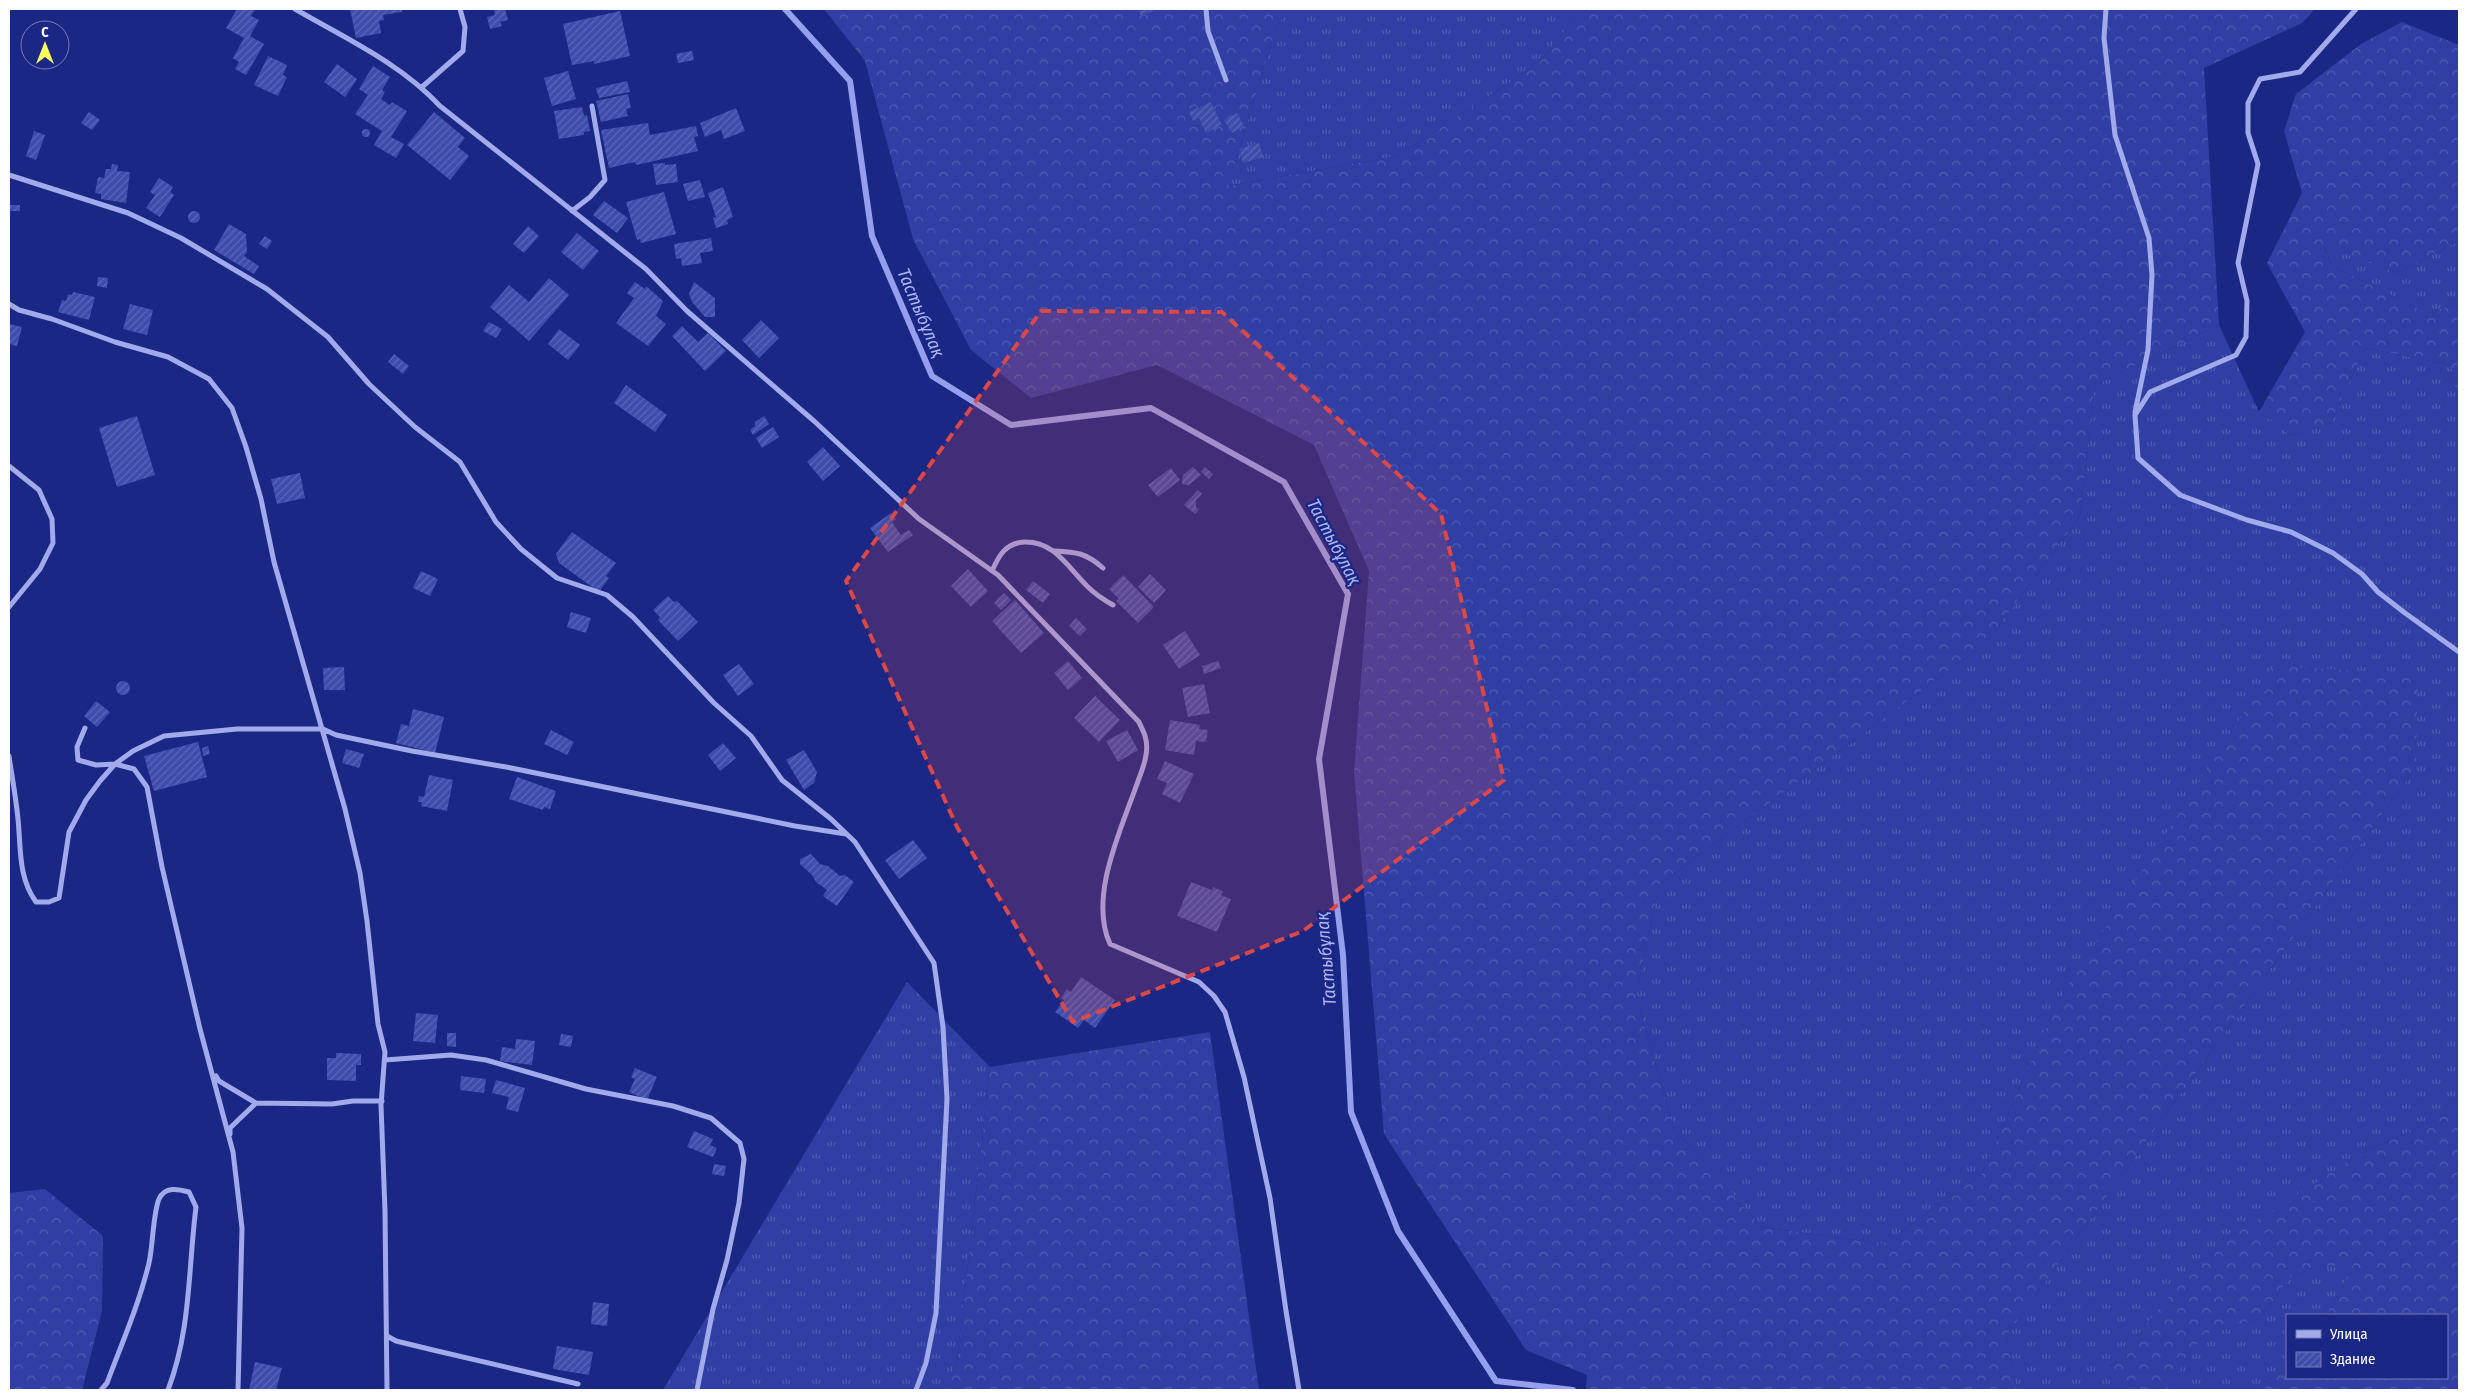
<svg xmlns="http://www.w3.org/2000/svg" width="2468" height="1399" viewBox="0 0 2468 1399" font-family="'Fira Sans Condensed',sans-serif">
<style>
.grass{fill:url(#grass-tufts)}
.forest{fill:url(#forest-crowns)}
.lines{fill:none;stroke-linecap:round;stroke-linejoin:round}
.stream{stroke:#94a0ed;stroke-width:6}
.building{fill:url(#building-hatch)}
.street{stroke:#a1abeb;stroke-width:5}
.marked{fill:#dc4848;fill-opacity:0.2;stroke:#dc4848;stroke-width:4;stroke-dasharray:10 6;stroke-linejoin:round}
.labels{text-anchor:middle;dominant-baseline:central;stroke-width:4.5;stroke-linejoin:round;paint-order:stroke}
.water-label{font-size:18px;font-style:italic;fill:#acb6f3;stroke:#1b2785}
</style>
<defs>
<pattern id="grass-tufts" width="24" height="20" patternUnits="userSpaceOnUse" patternTransform="scale(1.25)"><rect width="24" height="20" fill="#313fa5"/><path d="M3 7l-1-3M5 7V3M7 7l1-3M15 17l-1-3M17 17v-4M19 17l1-3" fill="none" stroke="#505cb2"/></pattern>
<pattern id="forest-crowns" width="20" height="18" patternUnits="userSpaceOnUse" patternTransform="scale(1.25)"><rect width="20" height="18" fill="#313fa5"/><path d="M2 6a3 3 0 1 1 6 0M12 15a3 3 0 1 1 6 0" fill="none" stroke="#505cb2"/></pattern>
<pattern id="building-hatch" width="6" height="6" patternUnits="userSpaceOnUse" patternTransform="scale(1.25)"><rect width="6" height="6" fill="#3e4cac"/><path d="M-1 1l2-2M0 6l6-6M5 7l2-2" fill="none" stroke="#5b67b8"/></pattern>
</defs>
<rect width="100%" height="100%" fill="#1b2785"/>
<!-- grass -->
<path class="grass" d="M1288,9h294l-44,55 -141,92 -169,30 48,-158z
M2459,241v62l-31,10 -96,-47 -8,-21 73,28z
M2219,325l40,87 31,23 40,-11 35,-76 86,17 8,41v703l-99,45 -250,212 30,24h-123l-10,-55 409,-568 -361,239 -73,168 -98,70 -122,-17 -88,-98 -38,-133 23,-111 328,-243 93,-126 15,-131z
M907,982l83,85 -33,294 -11,29h-283z
M2356,1261l-30,54h-39v55l-39,20h-82l36,-55 57,-16 34,-45z"/>
<!-- forest -->
<path class="forest" d="M824,9h464l-12,19 -48,158 169,-30 141,-92 44,-55h733l-13,14 -98,45 15,257 -124,60 -15,131 -93,126 -328,243 -23,111 38,133 88,98 122,17 98,-70 73,-168 219,-340 144,8 -2,93 -409,568 10,55h-431l1,-15 -61,-25 -142,-216 -30,-362 15,-201 -55,-126 -157,-80 -126,33 -60,-48 -58,-111 -48,-178z
M2402,22l57,23v196l-62,32 -73,-27 8,20 96,47 31,-10v103l-8,-41 -86,-17 -35,76 -40,11 -31,-23 46,-80 -38,-69 35,-70 -18,-62 12,-37 65,-50z
M1210,1032l49,358h-313l11,-29 33,-294z
M2459,1109v281h-211l39,-20v8h160v-63h-121l29,-53 -62,12 -34,45 -56,16 -37,55h-26l-30,-23 95,-113 155,-100z
M45,1189l58,47 -1,75 -20,79h-73v-197z"/>
<g class="lines">
<!-- stream -->
<path class="stream" d="M785,9l65,72 22,155 60,140 79,49 140,-17 133,74 64,112 -29,165 24,196 8,157 47,119 98,150 77,9"/>
</g>
<!-- building -->
<path class="building" d="M237,9h18l-4,7 8,4 -9,16 14,8 -18,31 -11,-6 4,-7 -6,-4 11,-20 -18,-10z
M350,9h52v3l-19,3 1,5 -5,1 2,12 -25,5z
M494,9h11l3,11 -8,2 2,4 -12,3 -3,-12 8,-2z
M1138,9h19l-16,7z
M620,11l10,45 -36,8v-3l-22,4 -9,-41z
M692,51l2,9 -16,3 -2,-9z
M268,56l19,9 -4,10 4,2 -9,19 -24,-11z
M337,64l20,15 -12,18 -21,-15z
M373,66l17,11 -8,13 3,2 -4,7 9,6 2,-3 15,9 -16,26 13,7 -8,14 -22,-13 8,-14 -27,-17 13,-19 -9,-6z
M568,71l8,28 -24,7 -8,-28z
M627,81l3,11 -31,6 -3,-10z
M628,94l3,14 -5,1 2,7 -27,6 -5,-21z
M1211,102l11,23 -16,8 -7,-15 -6,3 -4,-9z
M582,107l2,9 3,-1 3,16 -6,1v3l-25,4 -5,-28z
M736,108l9,23 -21,8 -3,-9 -16,7 -5,-14z
M89,112l11,8 -8,10 -11,-7z
M434,112l31,26 -7,9 11,9 -19,24 -43,-35z
M1237,113l7,13 -12,7 -8,-13z
M648,123l2,12 46,-9 2,10 -4,1 4,14 -62,14 -1,-3 -26,6 -8,-38z
M362 133a4 4 0 1 1 8 0a4 4 0 1 1-8 0Z
M34,131l11,4 -9,25 -10,-4z
M1259,143l4,14 -20,6 -4,-14z
M665,163v2l11,-1 2,18 -22,3 -3,-21z
M112,164l6,1 -1,6 13,1 -4,31 -25,-4v-5l-6,-1 3,-16 6,1 2,-9h5z
M159,178l14,9 -3,5 4,3 -14,22 -14,-9 9,-13 -5,-3z
M700,180l5,17 -17,4 -5,-17z
M723,187l10,30 -6,3 1,4 -12,4 -3,-10 3,-1 -8,-24z
M664,192l12,42 -35,9 -1,-4 -3,1 -11,-38z
M604,201l24,17 -11,15 -24,-18z
M9,205h11v6h-11z
M188 217a6 6 0 1 1 12 0a6 6 0 1 1-12 0Z
M229,224l17,10 1,18 -3,4 15,10 -5,8 -40,-24z
M528,226l11,10 -15,17 -11,-9z
M577,233l22,18 -16,19 -22,-18z
M265,236l7,5 -5,8 -8,-5z
M711,238l2,13 -13,2 2,10 -20,3 -1,-8 -5,1 -2,-15z
M98,277l10,1 -1,10 -10,-2z
M549,278l20,17 -40,46 -39,-34 19,-22 20,17z
M635,282l10,7 1,-3 17,15 -7,15 10,8 -18,22 -32,-23 18,-25 -7,-5z
M694,282l21,16v19h-10l-13,-15 -3,-8z
M73,292l22,5 -6,23 -31,-8 4,-12 4,1 2,-7 4,1z
M130,304l23,6 -6,25 -24,-6z
M761,320l18,18 -20,20 -17,-18z
M489,322l13,7 -6,9 -13,-7z
M9,324l13,3 -5,19 -8,-2z
M682,326l16,16 10,-9 18,18 -21,20 -33,-35z
M559,329l21,16 -12,15 -20,-16z
M394,354l15,12 -6,8 -15,-12z
M626,385l41,30 -12,17 -41,-29z
M137,416l18,59 -38,12 -18,-59z
M764,416l5,8 -16,11 -3,-5 5,-4v-4z
M773,427l6,10 -17,11 -6,-10z
M823,447l17,19 -17,15 -16,-19z
M1193,467l8,8 -12,10 -7,-1 1,-9z
M1205,467l8,7 -4,5 -8,-7z
M1171,468l9,12 -22,17 -10,-12z
M300,473l5,25 -28,6 -6,-25z
M1198,490l4,4 -6,6v7l3,3 -4,4 -11,-9z
M891,513l5,6 -4,3 9,13 8,-5 4,5 -25,17 -18,-24z
M572,532l44,31 -10,13 3,2 -10,14 -40,-29 -3,-9z
M968,569l20,22 -17,16 -20,-21z
M421,571l17,8 -8,17 -17,-8z
M1150,574l16,16 -12,13 -16,-16z
M1123,575l31,32 -16,16 -22,-22 3,-2 -10,-10z
M1033,581l17,13 -7,9 -17,-13z
M1004,593l7,7 -10,10 -7,-7z
M668,596l6,6 3,-1 21,21 -20,19 -20,-21 2,-3 -7,-7z
M1015,600l29,33 -23,20 -29,-32z
M571,612l20,6 -5,15 -19,-6z
M1076,618l11,11 -7,7 -11,-10z
M1185,631l15,24 -21,14 -16,-24z
M1068,661l14,17 -14,12 -14,-17z
M1218,661l3,7 -17,6 -2,-8z
M739,664l15,20 -16,12 -15,-21z
M344,667l1,23h-21l-1,-22z
M116 688a7 7 0 1 1 14 0a7 7 0 1 1-14 0Z
M1204,684l6,29 -22,4 -6,-29z
M1095,696l25,24 -21,22 -25,-24z
M96,701l14,11 -13,15 -13,-11z
M413,709l31,8 -9,36 -39,-10 5,-19 8,2z
M1170,720l30,5 -1,4 9,1 -2,12 -10,-1 -2,14 -29,-5z
M551,730l23,12 -7,13 -23,-11z
M1127,730l11,20 -20,12 -12,-21z
M198,742l9,35 -53,14 -10,-35z
M723,743l13,15 -16,13 -12,-16z
M208,746l2,8 -7,2 -1,-8z
M346,749l18,5 -5,14 -17,-5z
M804,750l13,22 -3,11 -10,7 -18,-30z
M1165,761l29,13 -14,29 -18,-9 5,-11 -10,-4z
M429,775l24,5 -6,31 -26,-5 1,-4h-4l1,-6 5,1z
M517,777l39,14 -6,18 -6,-2 -1,3 -34,-11z
M913,840l14,18 -28,21 -14,-19z
M811,854l9,10 8,2 12,10 5,-1 9,7 -17,24 -14,-10 4,-6 -11,-8 -4,-7 -12,-11v-5z
M1191,882l21,8 1,-3 10,4 -2,4 10,4 -14,33 -40,-16z
M1081,977l34,23 -20,28 -11,-8 -6,8 -23,-16 9,-12 -3,-2 6,-9 4,3z
M416,1013l22,2 -3,28 -22,-2z
M447,1033h9v14l-9,-1z
M561,1034l12,2 -2,11 -12,-2z
M516,1039l19,2 -3,24 -32,-4 2,-14 13,2z
M336,1053l25,1v11h-5v16l-29,-1v-22h9z
M635,1068l22,9 -10,23 -18,-8 6,-13 -4,-2z
M461,1076l25,3 -2,14 -24,-3z
M496,1080l29,8 -7,24 -12,-3 3,-12 -17,-4z
M694,1131l19,8 -3,6 7,3 -4,9 -26,-10z
M714,1164l12,2 -2,10 -12,-2z
M593,1302l16,2 -2,22 -16,-2z
M557,1346l36,6 -4,23 -36,-6z
M255,1362l27,6 -6,22h-27z"/>
<g class="lines">
<!-- street -->
<path class="street" d="M295,9c50,29 105,54 145,97l206,163 41,42 127,110 105,98 79,56 141,147c2,5 5,10 6,14 5,15 -2,32 -7,45 -16,47 -50,115 -28,163l89,38 15,14 11,16 19,65 26,121 16,113 13,79
M1206,9l2,22 18,49
M2106,9l-2,29 11,97 34,103 3,37 -4,75 -13,62
M2356,9l-56,63 -40,7 -12,24v30l10,31 -20,99 9,38 -1,36 -10,18 -86,37 -15,23 3,43 42,37 67,25 44,12 42,21 29,21 16,18 27,21 54,39
M422,87l41,-36 2,-24 -5,-18
M9,175l119,38 53,25 86,51 61,48 41,47 46,43 45,35 36,60 25,27 36,29 50,17 26,22 81,86 37,33 31,44 49,39 24,23 79,121 9,64 4,72 -11,214 -10,50 -10,27
M572,211l18,-14 15,-17 -13,-74
M9,304l10,6 33,9 63,23 53,15 41,22 23,29 14,39 15,52 13,63 71,247 15,64 7,48 11,103 7,28 -4,53 4,106 2,179
M9,466l30,24 13,29 1,24 -13,26 -31,38
M1054,551c23,1 32,2 49,17
M992,571c7,-16 14,-28 32,-29 31,-1 44,26 64,45 8,8 16,13 25,18
M85,728l-8,19 1,13 18,5 19,-1 19,5 13,18 15,80 38,162 33,123 9,76 -4,162
M9,756c3,21 7,42 9,63 3,29 0,58 18,83h13l10,-4 10,-66 17,-32 14,-19 15,-17 18,-13 31,-15 73,-7h86l13,6 76,16 94,16 289,59 51,8
M385,1060l66,-5 35,5 100,29 87,17 38,12 29,25 4,16 -5,44 -12,57 -14,49 -16,81
M216,1076l3,5 37,22
M230,1134v-6l26,-25 76,1 21,-3h29
M387,1336l9,5 37,9 145,34
M101,1390l6,-7c15,-40 32,-79 42,-120 4,-17 4,-50 10,-64 6,-13 19,-10 30,-7l7,15c-8,64 -5,122 -28,183"/>
</g>
<!-- marked area -->
<path class="marked" d="M1041,311l181,1 219,202 63,266 -201,151 -230,91 -116,-195 -111,-246z"/>
<g class="labels">
<!-- water labels -->
<g class="water-label">
<text transform="translate(921 313) rotate(67)">Тастыбұлақ</text>
<text transform="translate(1334 542) rotate(62)">Тастыбұлақ</text>
<text transform="translate(1326 959) rotate(-95)">Тастыбұлақ</text>
</g>
</g>
<!-- border -->
<rect width="2468" height="1399" fill="none" stroke="#ffffff" stroke-width="20"/>
<!-- legend -->
<rect x="2286" y="1314" width="162" height="65" fill="#1b2785" stroke="#767db6"/>
<rect x="2296" y="1330" width="25" height="8" fill="#a1abeb" stroke="#767db6"/>
<text x="2330" y="1339" font-size="15" fill="#ffffff">Улица</text>
<rect x="2296" y="1352" width="25" height="15" fill="url(#building-hatch)" stroke="#767db6"/>
<text x="2330" y="1364" font-size="15" fill="#ffffff">Здание</text>
<!-- north arrow -->
<g transform="translate(45 45)"><circle r="24" fill="#1b2785" stroke="#767db6"/>
<path d="M0-4L9 19L0 12L-9 19Z" fill="#f8fd5d"/>
<text y="-8" font-size="14" font-weight="bold" text-anchor="middle" fill="#ffffff">С</text>
</g>
</svg>
